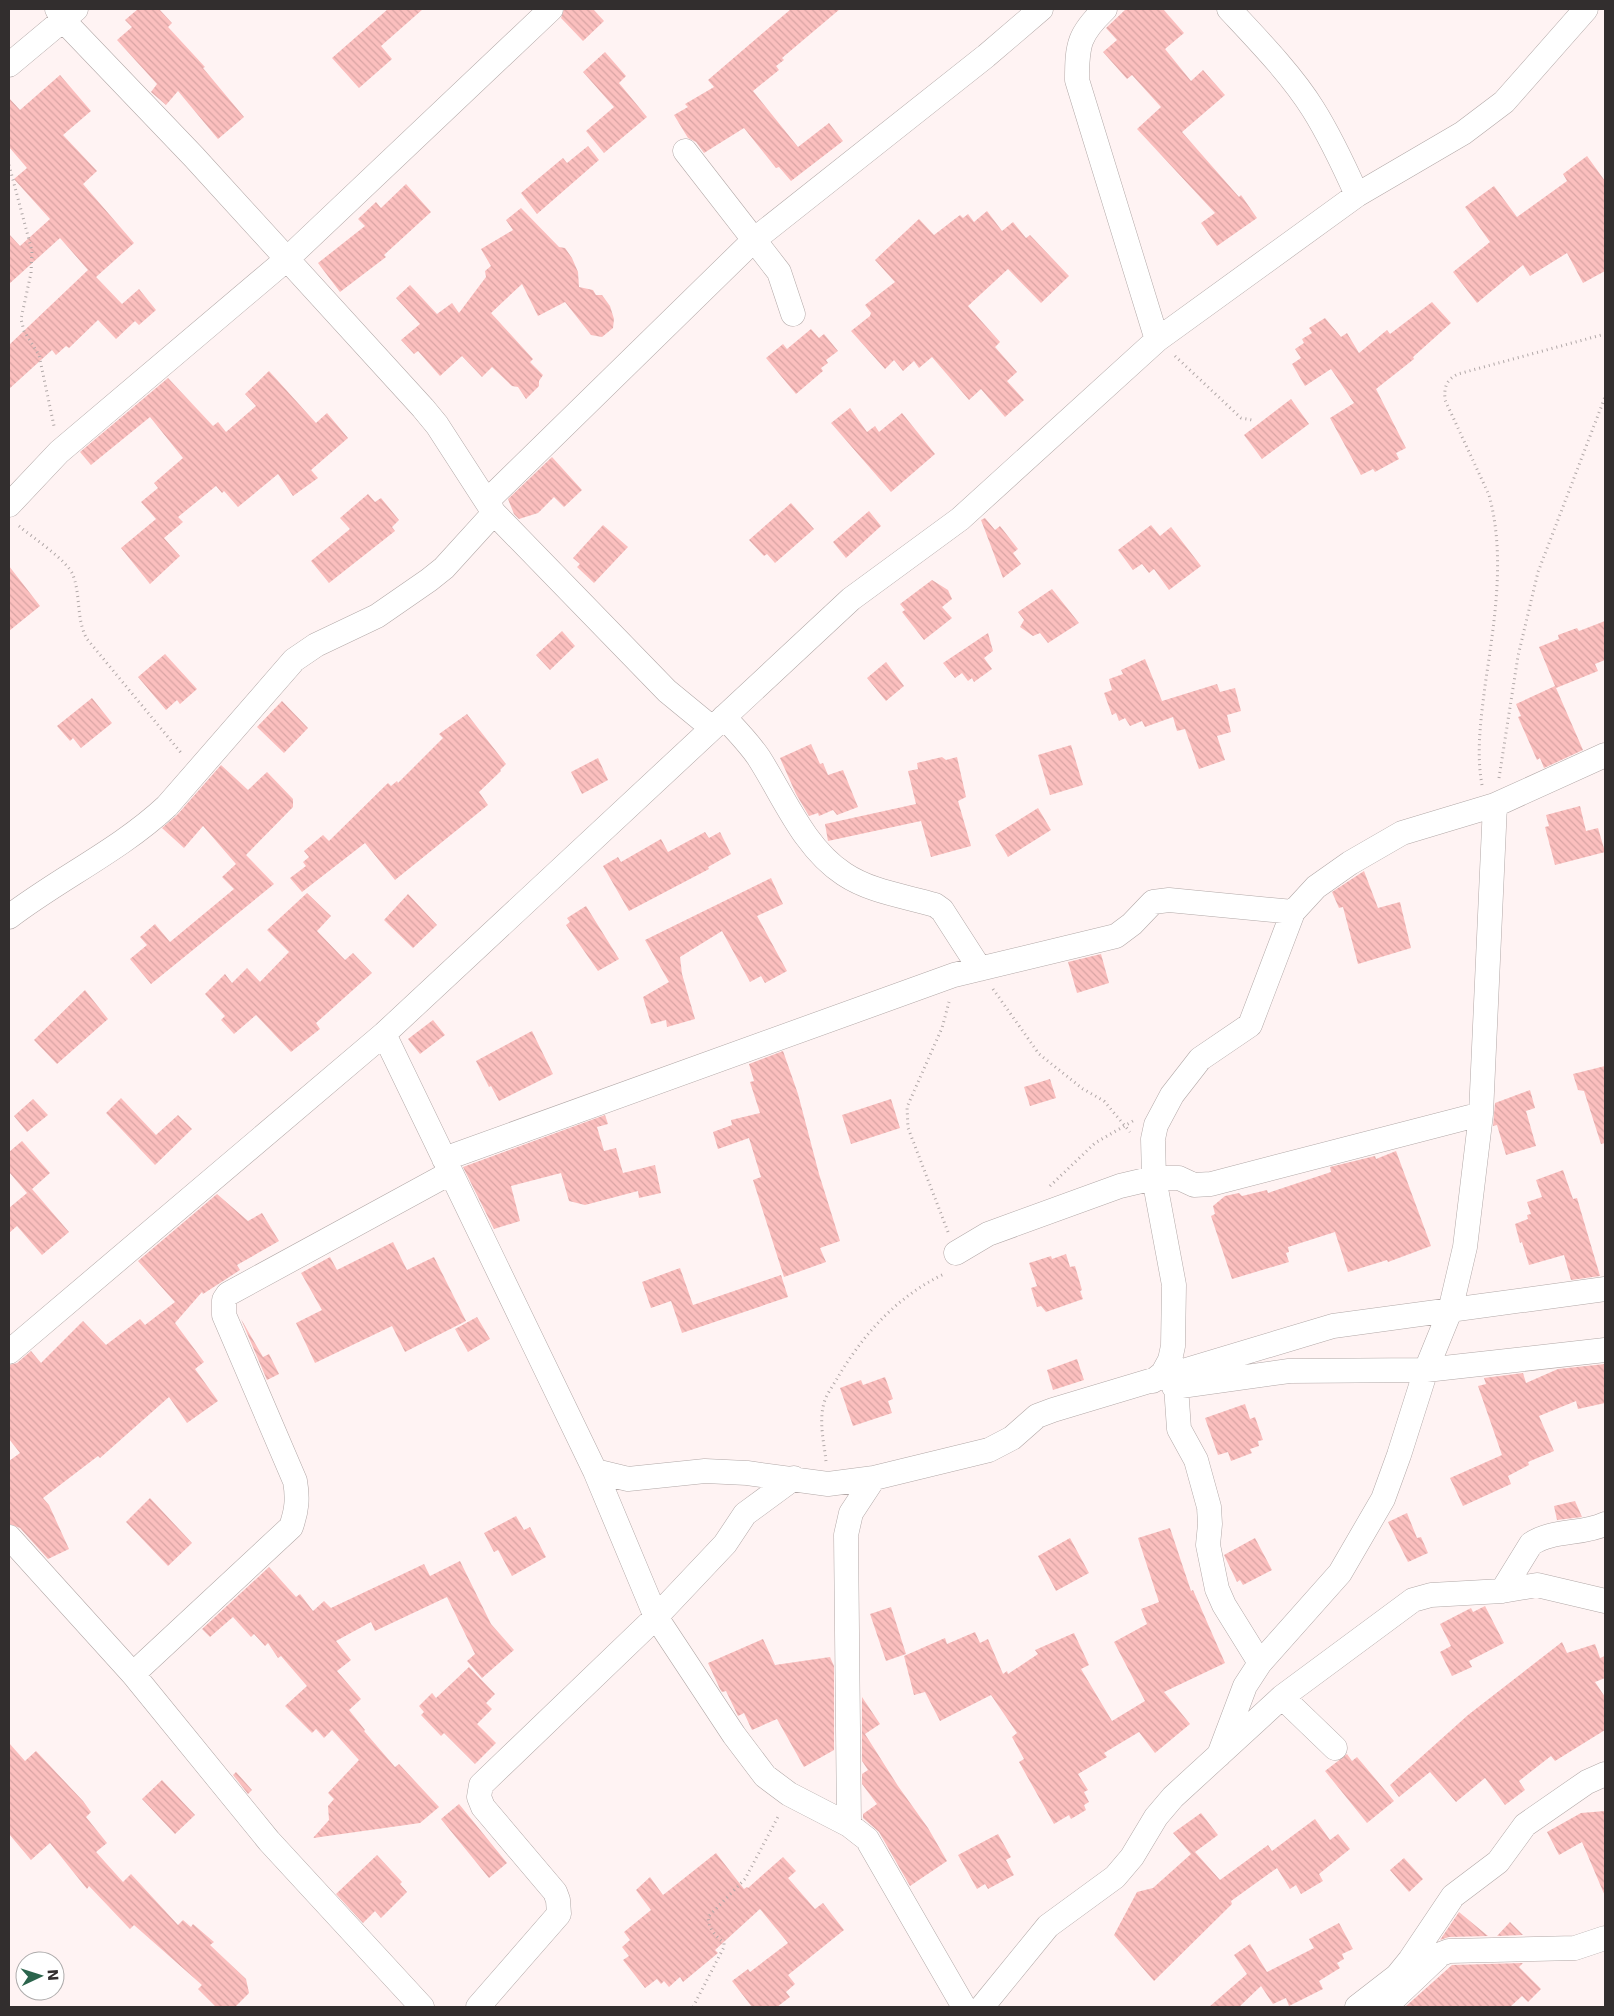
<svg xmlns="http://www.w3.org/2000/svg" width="1614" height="2016" viewBox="0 0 1614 2016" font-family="'DejaVu Sans',sans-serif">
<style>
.building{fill:url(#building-back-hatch)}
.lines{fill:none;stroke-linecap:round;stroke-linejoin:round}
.street-casing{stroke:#b2a8a7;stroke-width:25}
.path{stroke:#b1a8a8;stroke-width:3;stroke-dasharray:1 4;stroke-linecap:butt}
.street{stroke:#fff;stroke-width:24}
</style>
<defs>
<pattern id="building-back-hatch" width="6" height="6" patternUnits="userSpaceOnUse" patternTransform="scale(1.25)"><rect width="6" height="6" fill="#fbbfbe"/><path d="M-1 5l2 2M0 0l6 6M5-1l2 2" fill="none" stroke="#d8a4a4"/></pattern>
</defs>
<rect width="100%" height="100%" fill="#fff3f3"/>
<!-- building -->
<path class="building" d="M138,9h21l13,14 -4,4 37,40 -2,1 41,49 -26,22 -40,-48 -12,14 -15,-13 6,-8 -40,-44 15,-13 -7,-7z
M388,9h35l-42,37 11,13 -33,29 -27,-30z
M564,9h29l11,12 -21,20 -22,-23z
M791,9h49l-58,49 2,2 -8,6 3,4 -26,21 45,56 31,-24 14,18 -52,40 -12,-14 -3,1 -32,-40 -40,25 -8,-11 -8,-4 -14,-23 14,-8 -3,-3 29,-17 -6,-7z
M1126,9h37l21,24 -19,16 26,32 12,-11 22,25 -43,37 57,65 2,-2 16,23 -40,28 -16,-23 14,-10 -78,-84 24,-22 -29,-32 -5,4 -24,-27 14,-12 -11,-12z
M605,52l21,24 -7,7 28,34 -43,36 -18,-22 28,-24 -31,-35z
M60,75l31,36 -28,24 34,36 -14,13 51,59 -38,34 26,27 17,-15 17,21 -17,15 -4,-4 -19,18 -18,-19 -29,28 -3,-2 -10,9 -4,-5 -43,39v-44l79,-75 -28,-32 -51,46v-50l11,12 30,-27 -36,-40 13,-11 -18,-21v-49l11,12z
M588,146l11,14 -62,54 -16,-21 42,-35 4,5z
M1587,156l18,25v90l-22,12 -16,-30 -37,23 -7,-11 -46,38 -24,-31 37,-30 -25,-35 29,-21 23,31 50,-36 -4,-7z
M406,184l25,28 -47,43 2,2 -46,35 -22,-29 47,-37 -7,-7 18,-17 5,6z
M521,208l38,39 6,1 7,10 6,14 1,15 14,3 3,5h6l8,11 4,13 -1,9 -11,9 -11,-2 -26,-33 -27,14 -16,-32 -31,29 42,46 -3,3 13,13 -4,6v5l-13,13 -8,-12 -6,-1 -20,-19 -10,10 -20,-21 -22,20 -22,-25 -4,3 -13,-14 19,-16 -24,-26 14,-13 27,29 15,-11 7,10 27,-36 -1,-6 6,-5 -10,-17 32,-19 -7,-10z
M987,211l15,20 11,-9 13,16 4,-3 39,41 -28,27 -33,-34 -40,37 32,36 -5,5 22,25 -10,9 17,19 -19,17 -24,-28 -12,11 -37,-43 -13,11 -5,-7 -11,10 -9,-11 -9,9 -34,-38 19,-15 1,-3 -6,-8 30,-23 -20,-22 44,-41 15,16 26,-20 3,3 5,-4 6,8z
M1432,302l19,21 -38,34 1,2 -38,30 30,59 -10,5 3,6 -24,13 -2,-3 -12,6 -31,-57 24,-15 -23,-34 -26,17 -13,-22 9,-6 -6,-9 9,-6 -2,-4 10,-6 -3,-5 16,-10 16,19 6,-4 12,20 28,-23 3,4z
M811,329l8,9 5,-4 14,17 -12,9 2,3 -7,5 2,3 -27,23 -30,-36 17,-14 4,5z
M269,371l47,52 11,-10 21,25 -37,32 7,8 -25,18 -15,-22 -40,33 -14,-16 -2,2 -6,-7 -38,31 5,5 -19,16 16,18 -30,28 -29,-36 35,-29 -15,-17 17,-14 -4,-5 29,-25 -33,-41 -59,48 -11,-13 88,-74 45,48 5,-4 8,10 30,-26 -11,-12z
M1291,399l18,25 -47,35 -18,-24z
M850,408l17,24 8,-6 4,6 23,-19 33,41 -44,38 -60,-69z
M552,457l30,33 -18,17 -10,-10 -16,16 -19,6 -5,-5 -6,-15z
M368,494l7,8 6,-4 18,22 -7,7 3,4 -66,52 -18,-22 39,-32 -10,-11z
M791,503l23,26 -39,34 -8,-9 -3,2 -15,-16z
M869,511l12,15 -35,32 -13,-16z
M985,518l10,12 5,-4 18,23 -5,4 8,11 -18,14 -22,-58z
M603,525l25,22 -34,36 -17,-16 3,-3 -7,-6z
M1151,525l9,11 11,-9 30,39 -32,24 -15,-21 -5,4 -7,-9 -9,6 -15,-20z
M9,566l31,40 -31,25z
M932,580l16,10 4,9 -10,8 10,11 -28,22 -22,-28 3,-2 -5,-6z
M1052,589l27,34 -31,20 -8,-10 -7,3 -13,-9 4,-7 -6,-8z
M1605,621v39l-10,4 3,7 -42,17 27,62 -39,18 -4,-10 -3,2 -19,-43 3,-1 -5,-12 39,-18 -16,-39 20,-8 -1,-4 19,-7 2,3z
M562,631l13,15 -25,24 -14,-15z
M988,633l5,18 -9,7 8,11 -18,13 -2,-4 -4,3 -6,-8 -7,5 -12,-15z
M165,654l32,35 -17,15 -3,-4 -11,10 -28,-33z
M1145,659l17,42 55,-17 3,8 15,-4 6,23 -14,4 4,17 -14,4 8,24 -26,9 -14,-40 -8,2 -4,-14 -28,10 -3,-6 -12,5 -5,-8 -6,3 -3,-8 -4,2 -8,-22 8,-3 -3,-11 14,-5 -2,-4z
M886,662l18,24 -18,15 -19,-23z
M92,698l20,25 -31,25 -8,-10 -3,3 -13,-15z
M282,701l26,27 -24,25 -27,-26z
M467,714l39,50 -6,6 1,1 -22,21 9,13 -93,75 -30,-37 -63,49 -12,-14 16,-12 -3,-4 6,-5 -5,-6 19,-16 6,6 59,-58 3,3 6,-5 1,2 45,-45 -4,-4z
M811,744l9,20 3,-1 5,12 15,-5 15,37 -21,8 -4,-5 -14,6 -1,-3 -9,3 -13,-22 -16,-36z
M1071,745l12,40 -33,10 -12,-40z
M942,757l4,3 11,-3 9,40 -8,4 13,45 -40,11 -10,-36 -93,20 -3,-17 91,-20 -8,-33 10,-2 -1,-6z
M598,758l10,22 -26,14 -11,-22z
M221,765l27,25 19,-18 26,27v8l-47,48 28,29 -123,100 -21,-25 17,-14 -7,-8 15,-13 15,18 64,-53 -12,-12 14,-13 -33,-38 -19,22 -22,-20 15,-13z
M1580,806l6,25 12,-3 7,24 -50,13 -10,-38 4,-1 -3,-11z
M1038,808l13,22 -43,27 -13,-22z
M705,832l4,6 11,-6 11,22 -23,13 1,2 -80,42 -26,-45 15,-9 3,5 40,-23 7,13z
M1364,871l14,37 22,-6 11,46 -53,16 -15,-57 -4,1 -7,-16z
M771,878l12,26 -26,12 30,55 -22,12 -4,-7 -11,6 -28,-51 -42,26 2,17 13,45 -28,8 -1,-7 -15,4 -8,-27 26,-15 -24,-42z
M307,893l24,23 -14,15 28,29 8,-7 19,20 -56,50 4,6 -29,23 -35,-37 -22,19 -13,-14 4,-4 -20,-22 20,-20 7,9 15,-15 13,14 29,-30 -22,-22z
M408,894l29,31 -24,23 -29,-28z
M586,906l33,53 -21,12 -32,-46 4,-3 -3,-4z
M1101,954l8,29 -32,10 -9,-31z
M85,990l23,29 -51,45 -23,-24z
M433,1020l12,15 -25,19 -12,-15z
M532,1031l21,43 -54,27 -8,-15 -2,1 -13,-26z
M783,1051l15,43 21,80 21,67 -20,7 6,14 -42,15 -31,-97 8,-3 -12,-39 -31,11 -5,-17 19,-7 -1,-5 29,-7 -10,-31 4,-1 -5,-17z
M1605,1066v77l-4,1 -17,-53 -6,-1 -5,-16z
M1050,1079l6,19 -26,8 -6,-19z
M1530,1090l5,18 -9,3 10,35 -30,9 -9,-30 -4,1 2,-23z
M121,1098l35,37 22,-20 14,14 -37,36 -49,-52z
M33,1099l15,16 -21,17 -13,-16z
M891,1099l9,29 -49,16 -9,-29z
M605,1115l3,9 -11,3 7,24 12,-3 7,25 32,-8 6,28 -22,5 -1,-7 -53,14 -16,-4 -8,-28 -50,13 9,35 -26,8 -31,-62z
M22,1141l28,32 -18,16 37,43 -27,23 -25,-29 -8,7v-25l18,-15 -18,-21v-20z
M1396,1151l35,95 -43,16 -1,-2 -39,12 -13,-40 -47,15 1,5 -3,1 3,9 -57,17 -21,-63 4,-2 -2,-8 12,-10 14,-3 3,3 25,-6 1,3 63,-21 -1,-5 45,-11 1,3z
M1563,1170l10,29 4,-1 23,78 -29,4 -7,-25 -35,10 -7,-23 -2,1 -5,-19 13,-5 -1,-4 4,-1 -4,-12 15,-5 -6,-17z
M217,1194l31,27 14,-8 17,28 -42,24 3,5 -37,24 -1,-2 -27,31 29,39 -9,7 23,32 -31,22 -18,-26 -69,61 -2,-2 -55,42 6,7 20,44 -21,10 -28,-31 -11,-4v-63l11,-8 -11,-14v-74l8,-2 14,-12 10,12 42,-42 23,24 34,-26 5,6 30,-23 -37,-41z
M393,1242l14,28 27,-13 32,64 -61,31 -13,-26 -77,37 -19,-40 26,-13 -21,-37 29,-16 7,13z
M1066,1254l4,13 5,-1 7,24 -2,1 3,8 -37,13 -5,-6 -4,1 -6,-19 6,-2 -8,-23 22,-7 1,3z
M680,1268l13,37 88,-30 7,22 -106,36 -11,-32 -20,7 -9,-26z
M477,1317l13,22 -22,13 -13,-23z
M241,1319l22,38 6,-3 10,20 -12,6z
M1077,1359l7,21 -31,10 -6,-20z
M1605,1364v39l-27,6 -2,-8 -37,15 15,35 -26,11 1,3 -21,11 3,8 -48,22 -13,-28 52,-23 -24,-69 8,-2 -2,-6 39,-5 3,10 32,-14z
M885,1377l8,22 -5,2 4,12 -39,13 -13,-38 21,-8 2,5z
M1245,1404l5,15 5,-2 8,23 -5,1 1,5 -9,3 2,4 -21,8 -3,-9 -10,3 -13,-37z
M150,1498l42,45 -24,23 -42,-44z
M1575,1501l7,16 -25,3 -3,-14z
M1407,1513l10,25 4,-1 7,16 -20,9 -20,-40z
M516,1516l8,14 6,-3 16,30 -34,19 -14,-26 -4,2 -10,-19z
M1170,1528l21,63 2,-1 32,73 -61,29 26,32 -35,29 -16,-21 -35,21 3,4 -29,17 10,16 -4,2 5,10 -5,3 2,5 -15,9 -2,-4 -15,9 -35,-62 5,-3 -12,-22 5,-4 -26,-38 -51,26 -15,-29 -11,3 -10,-39 41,-18 2,6 28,-12 5,11 8,-4 15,35 4,-3 1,3 30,-20 -3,-4 39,-17 15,32 -8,4 31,52 33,-20 -31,-59 33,-18 -6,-15 18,-7 -21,-64z
M1070,1538l19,35 -33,18 -18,-35z
M1255,1538l17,32 -29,15 -3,-5 -3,2 -13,-27z
M460,1561l31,63 23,26 -32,28 -15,-17 8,-7 -28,-57 -72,34 -4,-9 -35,19 15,19 -14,11 24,28 -12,11 16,20 -1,1 31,36 4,-3 40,43 -19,16 -107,15 16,-18 -1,-14 6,-7 -6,-6 31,-33 -27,-30 -8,8 -8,-9 -4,4 -27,-27 22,-20 -26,-30 -3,2 -10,-15 -3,3 -11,-12 -3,3 -18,-20 -23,20 -8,-8 67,-62 27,30 4,-3 13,17 11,-10 7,7 93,-44 6,12z
M1485,1606l19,37 -35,18 3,6 -20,9 -12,-24 11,-6 -11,-22 31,-16 2,4z
M891,1607l15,47 -20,7 -16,-47z
M763,1639l12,26 55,-8 4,9v84l-30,17 -27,-48 -25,11 -8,-17 -6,3 -12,-25 -4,1 -2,-3 -12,-26z
M1562,1642l5,11 28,-9 5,14 5,-2v22l-10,4 10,15v33l-50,31 -4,-5 -32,25 6,9 -20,15 -20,-27 -29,24 -26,-30 -31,25 -9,-12 78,-70z
M469,1667l26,27 -9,9 6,6 -15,15 19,19 -21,21 -31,-31 -3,3 -20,-21 3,-3 -5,-6 13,-13 4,5z
M862,1697l18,27 -15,10 33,52 30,42 19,33 -37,25 -31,-54 -16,-14v-4l14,-10 -15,-20v-10l6,-4 -6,-9z
M9,1743l16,18 11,-10 47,50 8,11 -5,5 21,26 -11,9 27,30 8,-8 47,51 5,-5 8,7 2,-3 21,18 -4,3 36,34 3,14 -14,14h-19l-18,-18 4,-4 -68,-60 -4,4 -41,-43 -2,3 -37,-46 -19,17 -22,-26z
M1347,1754l5,7 5,-4 37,44 -27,22 -42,-52z
M236,1772l16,18 -4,4 -15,-19z
M162,1780l33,35 -20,19 -33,-35z
M459,1804l48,59 -18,15 -48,-59z
M1605,1811v85l-23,-54 -23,13 -12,-23 34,-19z
M1201,1813l17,22 -23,17 25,28 48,-35 4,6 43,-32 15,21 8,-6 12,15 -31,25 4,7 -22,13 -5,-9 -6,4 -13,-21 -46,33 1,3 -78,77 -40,-46 23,-43 16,-4 38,-34 -18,-21z
M998,1834l13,23 -5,3 8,15 -26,14 -3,-5 -8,5 -19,-34z
M716,1853l28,36 3,-2 1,1 35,-31 13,14 -8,7 27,31 8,-6 21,27 -56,45 7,9 -9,8 4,5 -13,10h-25l-20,-26 16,-12 2,3 38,-29 -28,-34 -45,41 3,3 -35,29 -3,-5 -11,10 -5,-6 -3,3 -4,-5 -12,9 -22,-28 6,-4 -7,-9 8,-7 -6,-8 27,-22 -15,-20 14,-13 13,18z
M377,1855l25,27 -2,2 7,8 -26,26 -6,-7 -12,12 -27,-29z
M1404,1858l19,21 -14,13 -19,-22z
M1459,1912l29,24 -39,1 -9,3z
M1510,1922l13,13 -26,1z
M1339,1923l14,26 -11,5 2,5 -7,4 3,5 -21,13 4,8 -34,17 -3,-8 -13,6 -12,-18 -22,21h-30l38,-33 -13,-19 16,-11 17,28 47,-24 -5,-9z
M1523,1963l-4,4 22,22 -13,13 -6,-6 -12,11h-105l47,-42z"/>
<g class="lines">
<defs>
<path id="street" d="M57,9l5,10 132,138 229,251 14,17 57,88 173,178 45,37
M1105,9c-26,25 -28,35 -28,71l80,260
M1229,9c28,30 63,66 84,100 17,27 31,57 44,86
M9,65l67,-56
M685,151l94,121 14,42
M487,501l268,-262 231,-183 55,-47
M9,505l50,-53 228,-193 264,-250
M724,717c12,13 25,26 35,41 25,39 45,90 85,116 27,18 61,22 91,31l7,5 38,59
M9,917c51,-39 111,-67 158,-111l127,-146 22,-15 61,-29 52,-36 15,-12 50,-55
M384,1034l211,437 61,146 78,118 31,41 24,18 60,31 18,14 97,168
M444,1159l510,-184 162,-39 16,-12 21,-22 16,-2 124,12
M956,1253l32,-19 132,-48 34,-8h25l15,7 17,-1 270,-70
M9,1352l375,-318 467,-435 109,-80 197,-179 200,-145 106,-62 41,-31 82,-93
M1153,1381l10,-8 7,-13 3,-14 1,-61 -20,-107 -1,-39 3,-14 16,-30 28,-36 50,-34 43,-113 23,-25 34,-24 52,-30 93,-28 110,-50
M1176,1386l3,43 17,31 13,47 1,17 -2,21 9,44 7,16 36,58
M1174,1387l115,-16 137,-1 179,-20
M595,1471l33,8 77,-8 42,2 81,11 46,-6 115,-28 23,-12 25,-22 16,-6 280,-84 272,-37
M9,1537l124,137 136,167 153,166
M1502,1591l29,-47c22,-15 51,-9 74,-20
M133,1674l158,-147c6,-17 7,-29 4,-46l-71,-166v-15l4,-6 222,-121
M1282,1697l53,51
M1219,1755l26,-69 15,-23 80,-90 43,-74 16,-44 27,-85 24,-59 15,-64 16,-133 14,-309
M849,1825l-3,-290 5,-22 23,-35
M478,2007l81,-93 -1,-14 -3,-8 -72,-85 -4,-10 2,-12 175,-168 69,-73 20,-30 49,-36
M982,2007l66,-81 67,-49 17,-20 24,-40 17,-20 109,-100 131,-97 18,-5 71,-4 35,-6 68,16
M1357,2007l40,-31 13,-16 43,-64 45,-34 27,-37 62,-43 18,-8
M1385,2007l56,-53 8,-3 126,-3 30,-10"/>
</defs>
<!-- street casing -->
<use href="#street" class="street-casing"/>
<!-- path -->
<path class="path" d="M9,165l23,86 -1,22 -10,46 3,12 15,24 15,71
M1175,356l66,62 11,2
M19,526c14,12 48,34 54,49 8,21 3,45 14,64l95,115
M1499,778l19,-122 20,-84 67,-175
M1482,785c-6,-32 -1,-67 3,-99 9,-63 21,-129 4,-191l-44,-95c-1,-13 1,-20 13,-26l147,-40
M993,989l46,65 44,35 21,12 26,31
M1050,1186l45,-43 38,-22
M948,1232l-40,-104 -1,-21 35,-79 7,-26
M826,1461c-2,-19 -8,-42 -1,-61 3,-8 9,-16 13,-23 26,-44 60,-81 106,-103
M693,2007l31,-60v-4c-9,-8 -15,-13 -16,-26l37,-38 34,-64"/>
<!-- street -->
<use href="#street" class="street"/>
</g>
<!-- border -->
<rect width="1614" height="2016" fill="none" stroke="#322e2e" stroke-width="20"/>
<!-- north arrow -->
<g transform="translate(40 1976) rotate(86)"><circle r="24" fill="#ffffff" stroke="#adabab"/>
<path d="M0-4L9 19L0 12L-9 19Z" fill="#2b644c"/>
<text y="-8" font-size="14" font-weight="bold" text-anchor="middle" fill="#322e2e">N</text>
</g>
</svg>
